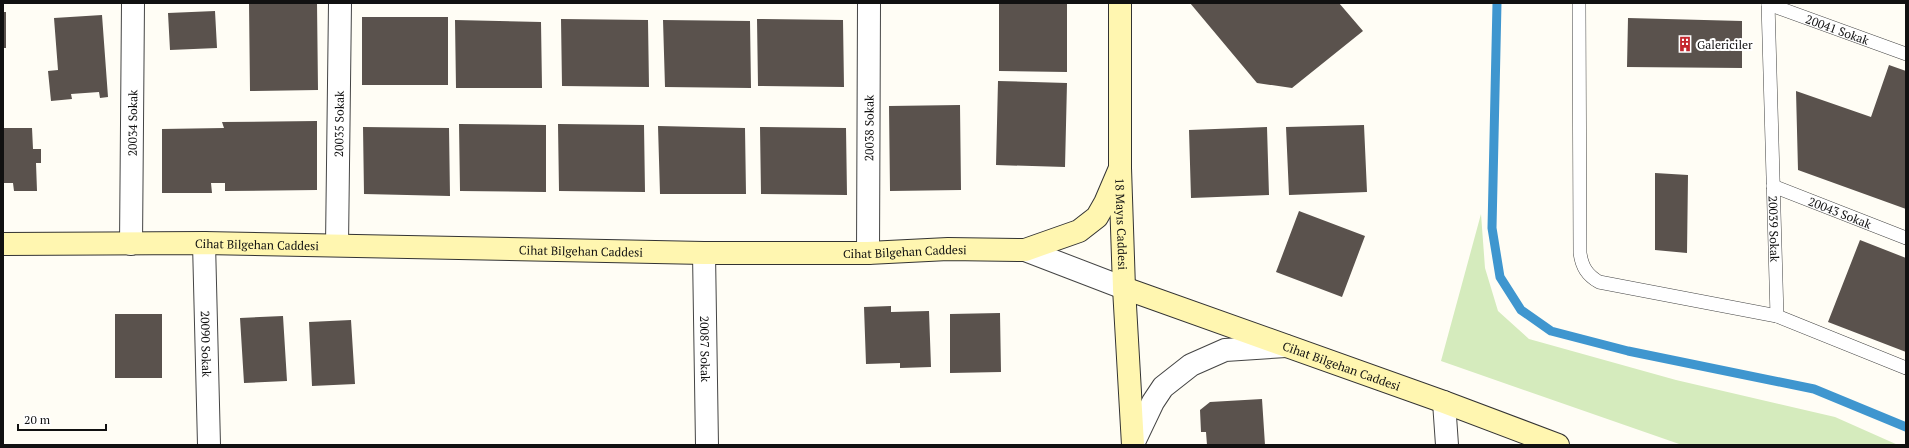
<svg xmlns="http://www.w3.org/2000/svg" width="1909" height="448" viewBox="0 0 1909 448" font-family="'PT Serif',serif">
<style>
.green{fill:#d5ebbd}
.lines{fill:none;stroke-linecap:round;stroke-linejoin:round}
.stream{stroke:#3f96cf;stroke-width:9}
.building{fill:#5a524d}
.service-casing{stroke:#444;stroke-width:14}
.minor-casing{stroke:#444;stroke-width:24}
.secondary-casing{stroke:#333;stroke-width:24}
.service{stroke:#fff;stroke-width:13}
.minor{stroke:#fff;stroke-width:22}
.secondary{stroke:#fff6b0;stroke-width:22}
.labels{text-anchor:middle;dominant-baseline:central;stroke-width:4;stroke-linejoin:round;paint-order:stroke}
.street-label{font-size:12px;fill:#111;stroke:#fff}
.poi-label{font-size:12px;fill:#111;stroke:#fff;text-anchor:start}
</style>
<rect width="100%" height="100%" fill="#fffdf5"/>
<!-- green -->
<path class="green" d="M1481,214l4,54 13,43 31,28 147,41 159,37 63,28h-216l-241,-84z"/>
<g class="lines">
<!-- stream -->
<path class="stream" d="M1497,3l-5,225 8,49 21,33 30,21 77,20 186,38 92,38"/>
</g>
<!-- building -->
<path class="building" d="M249,3h68l1,87 -68,1z
M999,3h68v69l-68,-1z
M1190,3h149l24,28 -71,57 -35,-5z
M215,11l2,37 -47,2 -2,-37z
M3,12h3v36h-3z
M102,15l6,82 -8,1 -1,-6 -28,2 1,5 -21,2 -3,-30 10,-1 -4,-52z
M362,17h86v68h-86z
M1628,18l114,3v47l-115,-1z
M561,19l87,1 1,67 -87,-1z
M757,19l86,1 1,67 -86,-1z
M455,20l86,2 1,66h-86z
M663,20l87,1 1,67 -86,-1z
M1889,65l17,6v138l-108,-39 -2,-79 75,26z
M998,81l69,2 -2,84 -69,-2z
M960,105l1,85 -71,1 -1,-85z
M317,121v69l-92,1v-8h-14l1,10h-50v-64l62,-1 -2,-6z
M459,124l87,1v67l-86,-1z
M558,124l86,1 1,67 -86,-1z
M1364,125l3,67 -78,3 -3,-68z
M658,126l87,2 1,66h-86z
M363,127l86,1 1,68 -86,-2z
M760,127l86,1 1,67 -86,-1z
M1267,127l2,68 -78,3 -2,-68z
M3,128h29l1,21h8v14h-5l1,28h-23l-1,-8h-10z
M1655,173l33,2 -1,78 -32,-3z
M1299,211l66,25 -23,61 -66,-25z
M1860,240l46,18v94l-78,-30z
M891,306v6l38,-1 2,56 -31,1v-5l-34,1 -2,-57z
M1000,313l1,59 -51,1v-59z
M115,314h47v64h-47z
M283,316l4,65 -43,2 -4,-65z
M351,320l4,64 -43,2 -3,-64z
M1262,399l3,46h-58l-1,-13h-5l-1,-22 10,-8z"/>
<g class="lines">
<defs>
<g id="service">
<path d="M1579,3l1,250c2,14 7,22 19,29l178,34"/>
<path id="s1" d="M1768,3l9,313 129,52"/>
<path id="s2" d="M1768,4l138,50"/>
<path id="s3" d="M1773,186l133,52"/>
</g>
<g id="minor">
<path id="s4" d="M204,243l5,202"/>
<path id="s5" d="M131,244l2,-241"/>
<path id="s6" d="M337,245l3,-242"/>
<path d="M1025,250l99,38"/>
<path id="s7" d="M704,253l3,192"/>
<path id="s8" d="M868,253l1,-250"/>
<path d="M1444,402l3,43"/>
<path d="M1133,444l20,-42 10,-15 28,-22 34,-15 61,-4"/>
</g>
<g id="secondary">
<path id="s9" d="M1120,3v165l4,120 9,157"/>
<path id="s10" d="M3,244l201,-1 500,10h164l80,-4 77,1 54,-19 18,-14 8,-14 15,-35"/>
<path id="s11" d="M1124,288l320,114 114,43"/>
</g>
</defs>
<!-- service casing -->
<use href="#service" class="service-casing"/>
<!-- minor casing -->
<use href="#minor" class="minor-casing"/>
<!-- secondary casing -->
<use href="#secondary" class="secondary-casing"/>
<!-- service -->
<use href="#service" class="service"/>
<!-- minor -->
<use href="#minor" class="minor"/>
<!-- secondary -->
<use href="#secondary" class="secondary"/>
</g>
<!-- icons -->
<defs>
<symbol id="building-bare" viewBox="-9 -9 18 18"><path d="M-4-6H4V6H1V3H-1V6H-4ZM-2.5-4.3h1.7v1.8h-1.7ZM.8-4.3h1.7v1.8H.8ZM-2.5-1h1.7V.8h-1.7ZM.8-1h1.7V.8H.8Z" fill="#c4262e" stroke="#fff" stroke-width="2.5" paint-order="stroke"/></symbol>
</defs>
<g fill-rule="evenodd">
<use href="#building-bare" x="1674" y="33" width="22" height="22"/>
</g>
<g class="labels">
<!-- street labels -->
<g class="street-label">
<text stroke="none"><textPath href="#s2" startOffset="74">20041 Sokak</textPath></text>
<text stroke="none"><textPath href="#s5" startOffset="121">20034 Sokak</textPath></text>
<text stroke="none"><textPath href="#s6" startOffset="121">20035 Sokak</textPath></text>
<text stroke="none"><textPath href="#s8" startOffset="125">20038 Sokak</textPath></text>
<text stroke="none"><textPath href="#s3" startOffset="72">20043 Sokak</textPath></text>
<text stroke="none"><textPath href="#s9" startOffset="221">18 Mayıs Caddesi</textPath></text>
<text stroke="none"><textPath href="#s1" startOffset="226">20039 Sokak</textPath></text>
<text stroke="none"><textPath href="#s10" startOffset="254">Cihat Bilgehan Caddesi</textPath></text>
<text stroke="none"><textPath href="#s10" startOffset="578">Cihat Bilgehan Caddesi</textPath></text>
<text stroke="none"><textPath href="#s10" startOffset="902">Cihat Bilgehan Caddesi</textPath></text>
<text stroke="none"><textPath href="#s4" startOffset="101">20090 Sokak</textPath></text>
<text stroke="none"><textPath href="#s7" startOffset="96">20087 Sokak</textPath></text>
<text stroke="none"><textPath href="#s11" startOffset="231">Cihat Bilgehan Caddesi</textPath></text>
</g>
<!-- poi labels -->
<g class="poi-label">
<text x="1697" y="44">Galericiler</text>
</g>
</g>
<!-- border -->
<rect width="1909" height="448" fill="none" stroke="#111111" stroke-width="8"/>
<!-- scale -->
<path d="M18 424v6h88v-6" fill="none" stroke="#111111" stroke-width="2"/>
<text x="24" y="424" font-size="12" fill="#111111" stroke="#ffffff" stroke-width="3" paint-order="stroke">20 m</text>
</svg>
